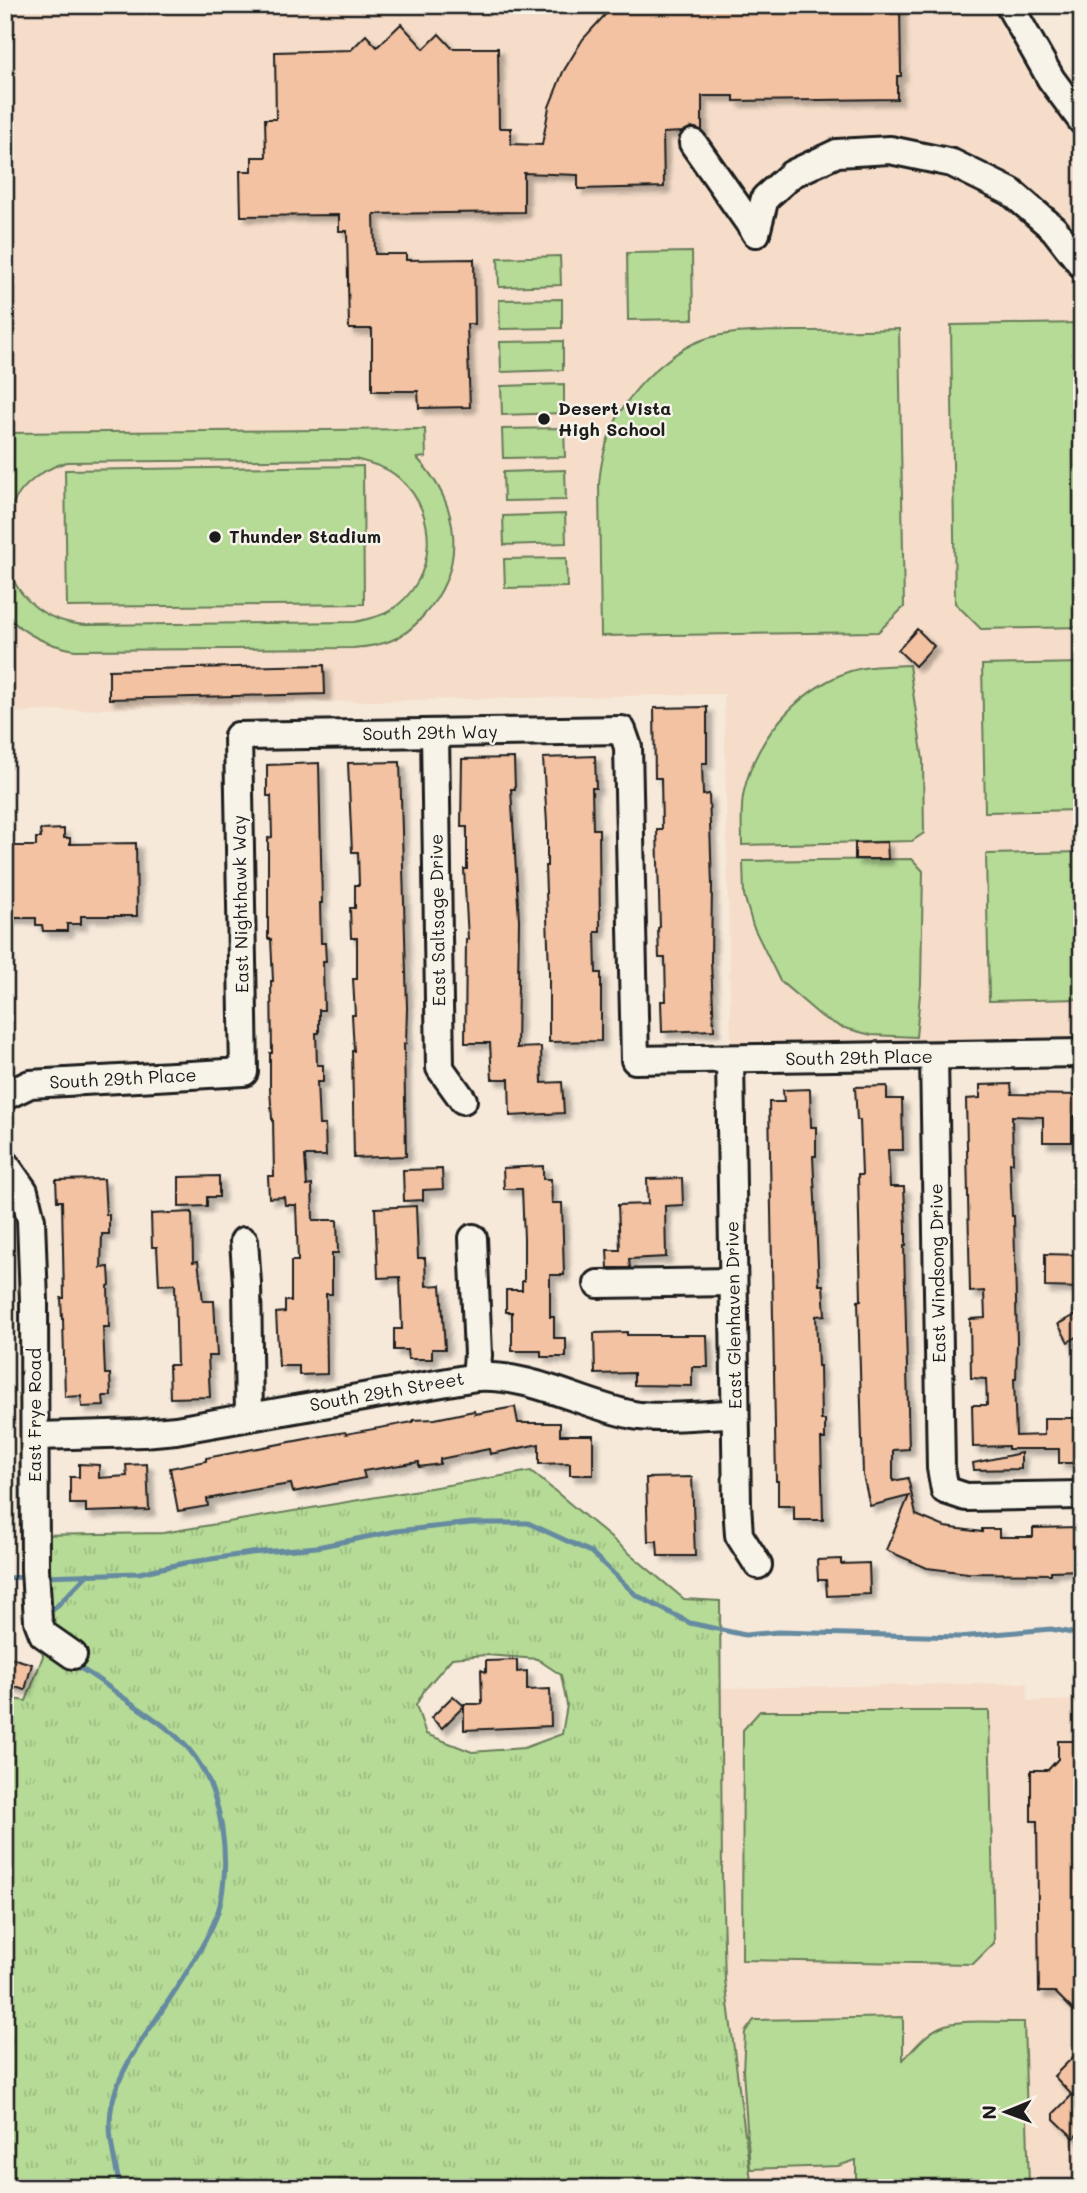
<svg xmlns="http://www.w3.org/2000/svg" width="1087" height="2193" font-family="Mali,sans-serif">
  <style>
    .built { fill: #f5ddc9 }
    .grass { fill: url(#grass-tufts); stroke: #687c59; stroke-width: 2; fill-rule: evenodd }
    .pitch { fill: #b5db96; stroke: #687c59; stroke-width: 2 }
    .lines { fill: none; stroke-linecap: round; stroke-linejoin: round }
    .stream { stroke: #668aa0; stroke-width: 5 }
    .building { fill: #f2c2a2; stroke: #1c1c1c; stroke-width: 2; filter: url(#shadow) }
    .minor-casing { stroke: #1c1c1c; stroke-width: 32 }
    .minor { stroke: #f7f3e8; stroke-width: 26 }
    .poi-dot { fill: #1c1c1c; stroke: #f7f3e8; stroke-width: 2.5 }
    .labels { text-anchor: middle; stroke-width: 5; stroke-linejoin: round; paint-order: stroke }
    .poi-label { font-size: 18px; font-weight: bold; fill: #1c1c1c; stroke: #f7f3e8; text-anchor: start }
    .street-label { font-size: 18px; fill: #1c1c1c; stroke: #f7f3e8 }
  </style>
  <defs>
    <pattern id="grass-tufts" width="24" height="20" patternUnits="userSpaceOnUse" patternTransform="scale(1.75)"><rect width="24" height="20" fill="#b5db96"/><path d="M3 7l-1-3M5 7V3M7 7l1-3M15 17l-1-3M17 17v-4M19 17l1-3" fill="none" stroke="#9bbb81"/></pattern>
    <filter id="shadow"><feDropShadow dx="5.5" dy="5.5" stdDeviation="2" flood-color="#0004"/></filter>
  </defs>
  <rect width="100%" height="100%" fill="#f6e9da"/>
  <filter id="ink" filterUnits="userSpaceOnUse"><feTurbulence type="fractalNoise" baseFrequency=".0143" numOctaves="2"/><feDisplacementMap in="SourceGraphic" scale="14" xChannelSelector="R" yChannelSelector="G"/><feConvolveMatrix kernelMatrix="1 2 1 2 8 2 1 2 1" color-interpolation-filters="sRGB"/></filter>
  <g filter="url(#ink)">
    <g class="built">
      <path d="M5 5H993L1007 38 1032 78 1054 110 1082 143V1040L731 1047 724 694 222 704 5 713Z"/>
      <path d="M1027 1683 1028 1701 1082 1700V2188H752L725 1980 720 1688Z"/>
    </g>
    <path class="grass" d="M531 1471 684 1599 720 1601 722 1874 725 1980 752 2188H5V1698L26 1701 43 1656 38 1621 35 1535 163 1533ZM486 1655 537 1659 561 1675 567 1705 562 1734 524 1748 472 1752 426 1734 416 1705 425 1689 452 1658Z"/>
    <g class="pitch">
      <path d="M692 252 693 319 628 320 627 253Z"/>
      <path d="M560 256 561 285 499 287 498 258Z"/>
      <path d="M562 299V328L500 329 499 300Z"/>
      <path d="M1082 323V627L981 629 955 603 951 325Z"/>
      <path d="M899 329 904 607 878 632 601 636 599 484C603 432 625 394 665 362 676 353 688 345 702 340 731 330 762 332 792 331 827 331 863 330 899 329Z"/>
      <path d="M563 341V370L501 372 500 342Z"/>
      <path d="M564 384V413L502 415 501 386Z"/>
      <path d="M564 428 565 457 503 458 502 429Z"/>
      <path d="M425 429 426 457 417 458C460 504 468 566 424 615 415 626 404 636 390 641 378 646 366 647 353 648L75 650C47 645 25 635 5 614V561C18 600 45 622 86 625L355 622C367 619 381 617 391 610 437 580 440 513 399 478 387 467 370 463 355 459L67 462C36 471 13 492 5 524V469L12 461 5 460V433Z"/>
      <path d="M363 466 364 604 67 607 65 470Z"/>
      <path d="M565 470 566 500 504 501 503 472Z"/>
      <path d="M565 514 566 543 504 545 503 516Z"/>
      <path d="M566 558 567 587 505 588 504 559Z"/>
      <path d="M1082 663V810L985 812 982 665Z"/>
      <path d="M909 665 923 760 924 833 912 841 742 845C742 827 740 808 744 791 756 739 795 693 845 673 865 665 887 666 909 665Z"/>
      <path d="M1082 852V999L989 1001 986 854Z"/>
      <path d="M912 859 923 871 921 984 916 1037 871 1035 841 1027 822 1017 780 981 753 926 744 895 743 861Z"/>
      <path d="M760 1711H989L994 1943 973 1964 742 1960 743 1730Z"/>
      <path d="M903 2017V2060C914 2049 925 2034 940 2027 960 2018 1001 2023 1024 2022L1029 2185 1027 2188H856V2160L838 2166 750 2169 743 2071 745 2032 754 2020Z"/>
    </g>
    <g class="lines">
      <g class="stream">
        <path d="M43 1576 139 1573 185 1563 251 1553 317 1547 396 1531 471 1523H528L591 1552 636 1595 690 1623 745 1635 778 1632 959 1637 1051 1629 1082 1635"/>
        <path d="M5 1578 27 1577"/>
        <path d="M54 1609 88 1574"/>
        <path d="M74 1665C93 1674 109 1688 127 1700 151 1717 178 1733 195 1757 222 1795 230 1855 221 1900 218 1917 209 1933 201 1948 190 1967 179 1985 167 2003 147 2034 120 2066 112 2104 106 2132 115 2161 120 2188"/>
      </g>
    </g>
    <g class="building">
      <path d="M614 5H885V7H900L901 76H897V99L734 101V96H702V131L692 127 682 132 663 133 664 187 578 189V175L524 173V212L374 214 375 254H406V260L474 259 475 324H467L470 407 419 408 418 391H372V329H349L347 231H339V215L241 216 240 171H252V157H266L265 119H276L275 52 351 50 366 35 377 47 401 24 424 49 439 34 452 48H498L499 128H511V144L542 145 549 107 563 72 583 39Z"/>
      <path d="M917 629 934 646 915 666 898 650Z"/>
      <path d="M324 665 325 694 109 699V670Z"/>
      <path d="M707 707V763H702L703 795 709 794 712 885 711 961 714 1030 662 1032 661 1001H666L665 958H659L658 928 660 927 657 830H662L661 778H655L654 708Z"/>
      <path d="M595 756 596 788H592L593 829H599L600 932H595L596 973H601V1041L549 1042V969L545 866H547V824L543 758Z"/>
      <path d="M514 758 515 789H511L519 920 517 1048 541 1047 542 1083 562 1082 564 1113 510 1116 509 1079H492L490 1043H465L466 939H468L464 869H467V827H461L462 759Z"/>
      <path d="M400 762 407 1008 406 1044H404L406 1156 354 1158 352 1051H354L352 1015H355L353 979H357V938H351L350 908H355V885H359L358 852H352L348 763Z"/>
      <path d="M319 763 322 903H320L321 943H325L326 961H323L324 1010H319V1033H316L317 1065H323V1082H317L319 1125H325L326 1156H305L307 1186 312 1185 313 1220H337L338 1253H332V1294H326L327 1374 299 1375V1366H279L276 1313 285 1312V1301H291V1261H298L296 1205H285L284 1197 269 1198 268 1176H274L273 1119H272L270 1089V1053H272L271 981H273L271 939H268V838L272 837 271 796H267V765Z"/>
      <path d="M64 829V838H70V844L136 843 137 916H81V924H67V931H43L42 925H36V918H5V846H36V838H41L40 830Z"/>
      <path d="M887 842 888 859H855V843Z"/>
      <path d="M1011 1084 1012 1094 1082 1095V1116H1072V1142H1043V1117L1012 1116 1013 1163H1010L1012 1216H1014L1017 1342 1016 1379H1014L1016 1436 1044 1435V1418H1078V1463H1059V1449H1008V1446L973 1447 972 1405H987L986 1379 971 1378 970 1319 985 1318 984 1291 970 1292 966 1099 980 1098V1085Z"/>
      <path d="M887 1086V1099H902L903 1150H888L890 1187H904L906 1226V1246H904L909 1449 893 1450V1481L908 1478 916 1515 945 1527 982 1532V1529H999V1537H1033V1528L1079 1527 1082 1570 1051 1571V1574L968 1573 927 1568 886 1550 909 1496 870 1506 863 1475 858 1301 861 1300 858 1175H862L860 1120H857L855 1087Z"/>
      <path d="M810 1089 811 1127H816V1156H813L819 1285H823L825 1315 816 1316 818 1366H820L821 1420H825V1439H821L823 1520H794V1506H778V1481H776L769 1102H784L783 1090Z"/>
      <path d="M543 1166V1179H551L552 1203H562L564 1275H550V1317H554V1338H566V1357H541V1351H512V1312H506V1290H522V1281H524V1239L522 1189H504L503 1168Z"/>
      <path d="M442 1169 443 1189 423 1190V1200L404 1201 403 1170Z"/>
      <path d="M219 1176V1197H207V1206L179 1207V1177Z"/>
      <path d="M682 1178 683 1205 665 1206 666 1257 629 1259 630 1268H608L607 1250H620L618 1205 648 1204 647 1179Z"/>
      <path d="M104 1179 106 1215H109V1234H102L101 1268 109 1267 110 1285 108 1286 109 1327H103L105 1374H110L111 1396H103L104 1406 82 1407 81 1396 65 1397 63 1319H62L61 1298H64L62 1201H57L56 1180Z"/>
      <path d="M416 1206 418 1258H425L426 1286 441 1285 445 1349H432V1359H408L407 1350H394V1329H402L400 1277 378 1278 375 1208Z"/>
      <path d="M192 1212 193 1262 198 1261 203 1301H214L217 1356H208L210 1397 170 1398 169 1365H177L175 1284 159 1285 157 1247H152L151 1214Z"/>
      <path d="M1045 1254 1082 1255V1288L1045 1287Z"/>
      <path d="M1082 1311V1334L1068 1342 1058 1324Z"/>
      <path d="M627 1332V1335H707L708 1367H692V1386L634 1385V1373L595 1374 594 1333Z"/>
      <path d="M515 1407 518 1423H560V1435H593V1475H570V1463L539 1464V1444L490 1454 489 1449 440 1459V1464L419 1467V1462L363 1471 365 1478 293 1492 291 1484 252 1490 207 1499 208 1506 178 1511 170 1468 206 1461V1458L327 1435 345 1432 346 1434 413 1422V1420L435 1419 474 1411 475 1414Z"/>
      <path d="M1021 1453V1469L974 1470 973 1463Z"/>
      <path d="M79 1464 99 1465V1478L127 1476 126 1465 147 1464 149 1510 86 1512V1504H70V1477H79Z"/>
      <path d="M692 1477 695 1556H658L657 1541H648L646 1478Z"/>
      <path d="M841 1559V1564L869 1563 870 1594 827 1596 826 1580H818L817 1560Z"/>
      <path d="M5 1656 32 1664 25 1690 5 1684Z"/>
      <path d="M517 1660V1672L527 1671V1690L550 1689 551 1726 464 1730V1704H482L481 1670 486 1672V1661Z"/>
      <path d="M453 1696 464 1706 442 1728 431 1718Z"/>
      <path d="M1058 1741H1082V2019L1055 1992H1039L1037 1821H1031V1770H1048L1058 1759Z"/>
      <path d="M1082 2048V2128L1074 2138 1054 2119V2113L1072 2095 1054 2076Z"/>
    </g>
    <g class="lines">
      <defs>
        <g id="minor">
          <path d="M1009 5 1051 79 1082 121"/>
          <path d="M693 143 756 233"/>
          <path d="M756 233 765 198 792 174 837 153 890 150 952 163 1011 192 1054 229 1082 265"/>
          <path d="M435 733 440 1068 463 1100"/>
          <path d="M934 1056 941 1468 945 1490 966 1497 1082 1495"/>
          <path d="M730 1060 737 1504 739 1535 758 1565"/>
          <path d="M5 1096 30 1084 244 1072 238 736 622 730 628 747 635 1060 1082 1053"/>
          <path d="M5 1164 24 1191 31 1220 34 1301 35 1569 38 1621 43 1634 73 1655"/>
          <path d="M473 1238 478 1355 476 1377"/>
          <path d="M244 1241 247 1283 249 1417"/>
          <path d="M598 1284 733 1282"/>
          <path d="M36 1436 143 1433 176 1430 476 1377C533 1374 579 1404 633 1415 659 1420 707 1414 735 1414"/>
        </g>
      </defs>
      <use href="#minor" class="minor-casing"/>
      <use href="#minor" class="minor"/>
    </g>
  </g>
  <g class="poi-dot">
    <circle cx="544" cy="419" r="7"/>
    <circle cx="215" cy="537" r="7"/>
  </g>
  <g class="labels">
    <g class="poi-label">
      <text x="558" y="415">Desert Vista<tspan x="558" dy="21">High School</tspan></text>
      <text x="229" y="543">Thunder Stadium</text>
    </g>
    <g class="street-label">
      <text transform="translate(430 733) rotate(-1)" y="6">South 29th Way</text>
      <text transform="translate(241 904) rotate(-91)" y="6">East Nighthawk Way</text>
      <text transform="translate(438 920) rotate(-91)" y="6">East Saltsage Drive</text>
      <text transform="translate(859 1058) rotate(-1)" y="6">South 29th Place</text>
      <text transform="translate(123 1079) rotate(-3)" y="6">South 29th Place</text>
      <text transform="translate(938 1273) rotate(-91)" y="6">East Windsong Drive</text>
      <text transform="translate(734 1315) rotate(-91)" y="6">East Glenhaven Drive</text>
      <text transform="translate(387 1392) rotate(-10)" y="6">South 29th Street</text>
      <text transform="translate(35 1415) rotate(-90)" y="6">East Frye Road</text>
    </g>
  </g>
  <rect width="1087" height="2193" fill="none" stroke="#f7f3e8" stroke-width="28"/>
  <rect x="14" y="14" width="1059" height="2165" fill="none" stroke="#1c1c1c" stroke-width="2.5" filter="url(#ink)"/>
  <g transform="translate(1006 2112) rotate(269)" stroke="#f7f3e8" stroke-width="5" paint-order="stroke">
  <path d="M0-5L12 26L0 18L-12 26Z" fill="#1c1c1c"/>
  <text y="-10" font-size="19" font-weight="bold" text-anchor="middle" fill="#1c1c1c">N</text>
  </g>
</svg>
